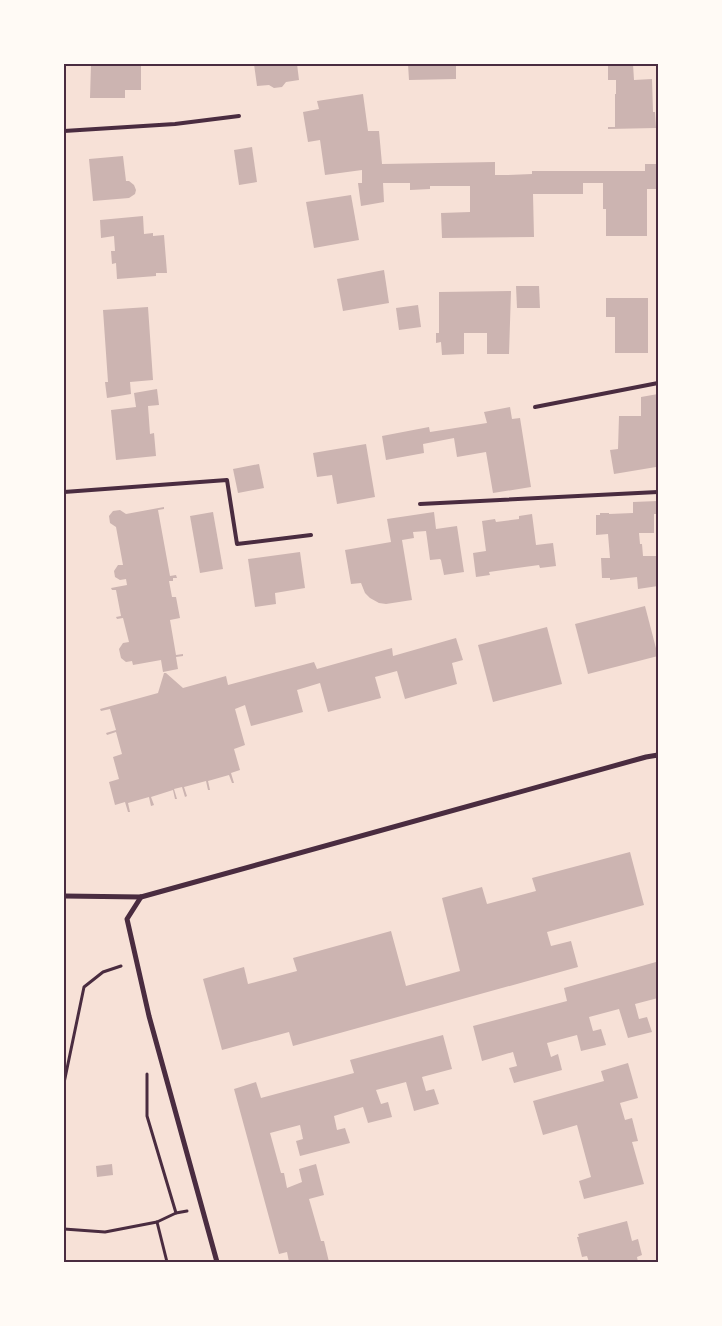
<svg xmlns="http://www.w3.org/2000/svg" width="722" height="1326" font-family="'Nunito Sans',sans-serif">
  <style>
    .building { fill: #ccb4b1 }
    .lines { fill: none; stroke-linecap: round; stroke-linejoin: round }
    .path { stroke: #4a2c40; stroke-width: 3 }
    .service { stroke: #4a2c40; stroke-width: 4 }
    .minor { stroke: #4a2c40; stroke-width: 5 }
    .neatline { fill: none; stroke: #4a2c40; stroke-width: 2 }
  </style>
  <rect width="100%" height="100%" fill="#f7e1d7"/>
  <g class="building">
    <path d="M91 64H141V90H125V98H90Z"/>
    <path d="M254 64H297L299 80 286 82 282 87 274 88 269 85 257 86Z"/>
    <path d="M408 64H456V79L409 80Z"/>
    <path d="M608 64H633L634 80 652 79 653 112H655L656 128 608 129V127H615V94H616V80H608Z"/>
    <path d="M363 94 368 131H379L382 164 495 162V175H508L532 174V171H645V164H658V189H647V236H606V209H603V183H583V194H533L534 237 442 238 441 213 470 212V186H430V189L410 190V183H383L384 202 361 206 358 183H362V170L325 175 320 140 308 142 303 112 319 109 317 101Z"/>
    <path d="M252 147 257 182 239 185 234 150Z"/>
    <path d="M123 156 126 181H129L134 185 136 190 135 194 129 198 93 201 89 159Z"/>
    <path d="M351 195 359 240 314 248 306 202Z"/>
    <path d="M143 216 144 234 153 233V236L164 235 167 273H156V276L117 279 116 263 112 264 111 251H115L114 236 101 238 100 220Z"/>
    <path d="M384 270 389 303 343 311 337 279Z"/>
    <path d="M516 286H539L540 308H517Z"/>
    <path d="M511 291 509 354H487V333H464V354L442 355 441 342 436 343V333H439V292Z"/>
    <path d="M606 298H648V353H615V317H606Z"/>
    <path d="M418 305 421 327 399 330 396 308Z"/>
    <path d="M148 307 153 380 130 382 131 394 107 398 105 382H108L103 310Z"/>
    <path d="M157 389 159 405 148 406 150 434 154 433 156 456 116 460 111 410 136 407 134 393Z"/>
    <path d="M658 394 656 467 614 474 610 450 618 449 619 416H641V397Z"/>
    <path d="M510 407 512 419 520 418 531 487 493 493 486 452 457 457 454 438 423 444 424 453 386 460 382 436 429 427 430 432 487 423 484 412Z"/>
    <path d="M366 444 375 497 337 504 332 475 317 477 313 453Z"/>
    <path d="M259 464 264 488 238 493 233 469Z"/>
    <path d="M658 501V514H654V533H639L640 544H642L643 556H658V586L638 589 637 577 610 580V578H602L601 558H610L608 534 596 535V515H600V513H609V514L633 513V502Z"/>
    <path d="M164 507V509L158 510 170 576 176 575 177 578H173V581H169L172 597H176L180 618 170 620 176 655 183 654V656L176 657 178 669 163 672 161 660 133 665 132 661 126 662 121 658 119 649 123 643 129 642 123 618 117 619 116 617 121 616 116 590H112L111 588 127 585 126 579 120 580 115 577 114 571 118 565H123L116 527 110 523 109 516 113 511 120 510 126 514Z"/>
    <path d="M213 512 223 569 200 573 190 516Z"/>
    <path d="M434 512 436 529 457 526 464 572 444 575 441 560 440 559 430 560 426 531 413 532 414 538 402 540 412 600 386 604 379 603 370 598 365 593 361 583 351 584 345 550 391 542 387 519Z"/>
    <path d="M532 514 536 545 553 543 556 566 540 568 539 565 489 572 490 575 476 577 473 553 486 551 482 521 495 519 496 522 511 520 519 519V516Z"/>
    <path d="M300 552 305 588 275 593 276 604 255 607 248 559Z"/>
    <path d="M645 606 658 656 588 674 575 624Z"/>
    <path d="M547 627 562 684 493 702 478 645Z"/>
    <path d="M456 638 463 660 452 663 457 684 405 699 397 671 375 677 381 698 328 712 320 683 297 690 303 712 251 726 245 705 235 709 245 745 234 749 240 770 231 773 234 783H232L229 775 208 781 210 790H208L206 781 184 787 187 796 185 797 182 787 174 789 177 799H175L173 790 151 797 154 805 151 806 149 797 128 803 130 812H128L125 802 115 805 109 782 119 779 113 757 122 754 116 732 107 735 106 733 116 730 110 709 101 711 100 709 158 693 164 673H166L183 688 226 676 228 685 314 662 317 669 392 648 393 656Z"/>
    <path d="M630 852 644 905 547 932 551 946 571 941 578 967 293 1046 289 1032 222 1050 203 979 244 967 248 984 297 971 293 958 391 931 406 986 460 971 442 898 482 887 487 904 536 891 532 878Z"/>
    <path d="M656 962 658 971V998L635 1004 639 1019 647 1017 652 1032 628 1038 619 1009 589 1017 593 1031 601 1029 606 1045 581 1051 577 1035 547 1043 551 1057 558 1054 562 1070 514 1083 509 1068 517 1066 513 1052 482 1061 473 1026 567 1001 564 988Z"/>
    <path d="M443 1035 452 1069 422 1077 426 1091 434 1089 439 1104 414 1111 406 1082 376 1090 381 1104 388 1102 392 1117 368 1123 363 1107 334 1116 337 1130 345 1128 350 1143 300 1156 296 1141 303 1139 300 1125 270 1133 281 1173H284L287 1188 302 1182 299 1169 316 1164 324 1195 309 1199 321 1241H324L329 1262H289L287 1252 279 1254 234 1089 256 1082 261 1098 354 1073 350 1060Z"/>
    <path d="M628 1063 638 1098 620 1103 625 1120 632 1118 638 1141 632 1142 644 1184 584 1199 579 1181 591 1177 577 1125 543 1135 533 1101 604 1081 601 1071Z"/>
    <path d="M112 1164 113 1175 97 1177 96 1166Z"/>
    <path d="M627 1221 632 1241 638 1239 642 1255 637 1257 638 1262H589L587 1256 582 1257 577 1237H579L578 1234Z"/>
  </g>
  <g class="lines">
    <g class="path">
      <path d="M64 1083 84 987 103 972 121 966"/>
      <path d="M176 1213 187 1211"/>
      <path d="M157 1222 167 1262"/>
      <path d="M64 1229 105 1232 157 1222 176 1213 147 1116V1074"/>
    </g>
    <g class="service">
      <path d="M64 131 175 124 239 116"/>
      <path d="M535 407 658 383"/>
      <path d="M64 492 227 480 237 544 311 535"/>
      <path d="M420 504 658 492"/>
    </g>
    <g class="minor">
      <path d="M64 896 141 897 646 757 658 755"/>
      <path d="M141 897 127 919 149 1016 217 1262"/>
    </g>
  </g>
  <rect width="722" height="1326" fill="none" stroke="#fffaf5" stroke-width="130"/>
  <rect x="65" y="65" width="592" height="1196" class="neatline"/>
</svg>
